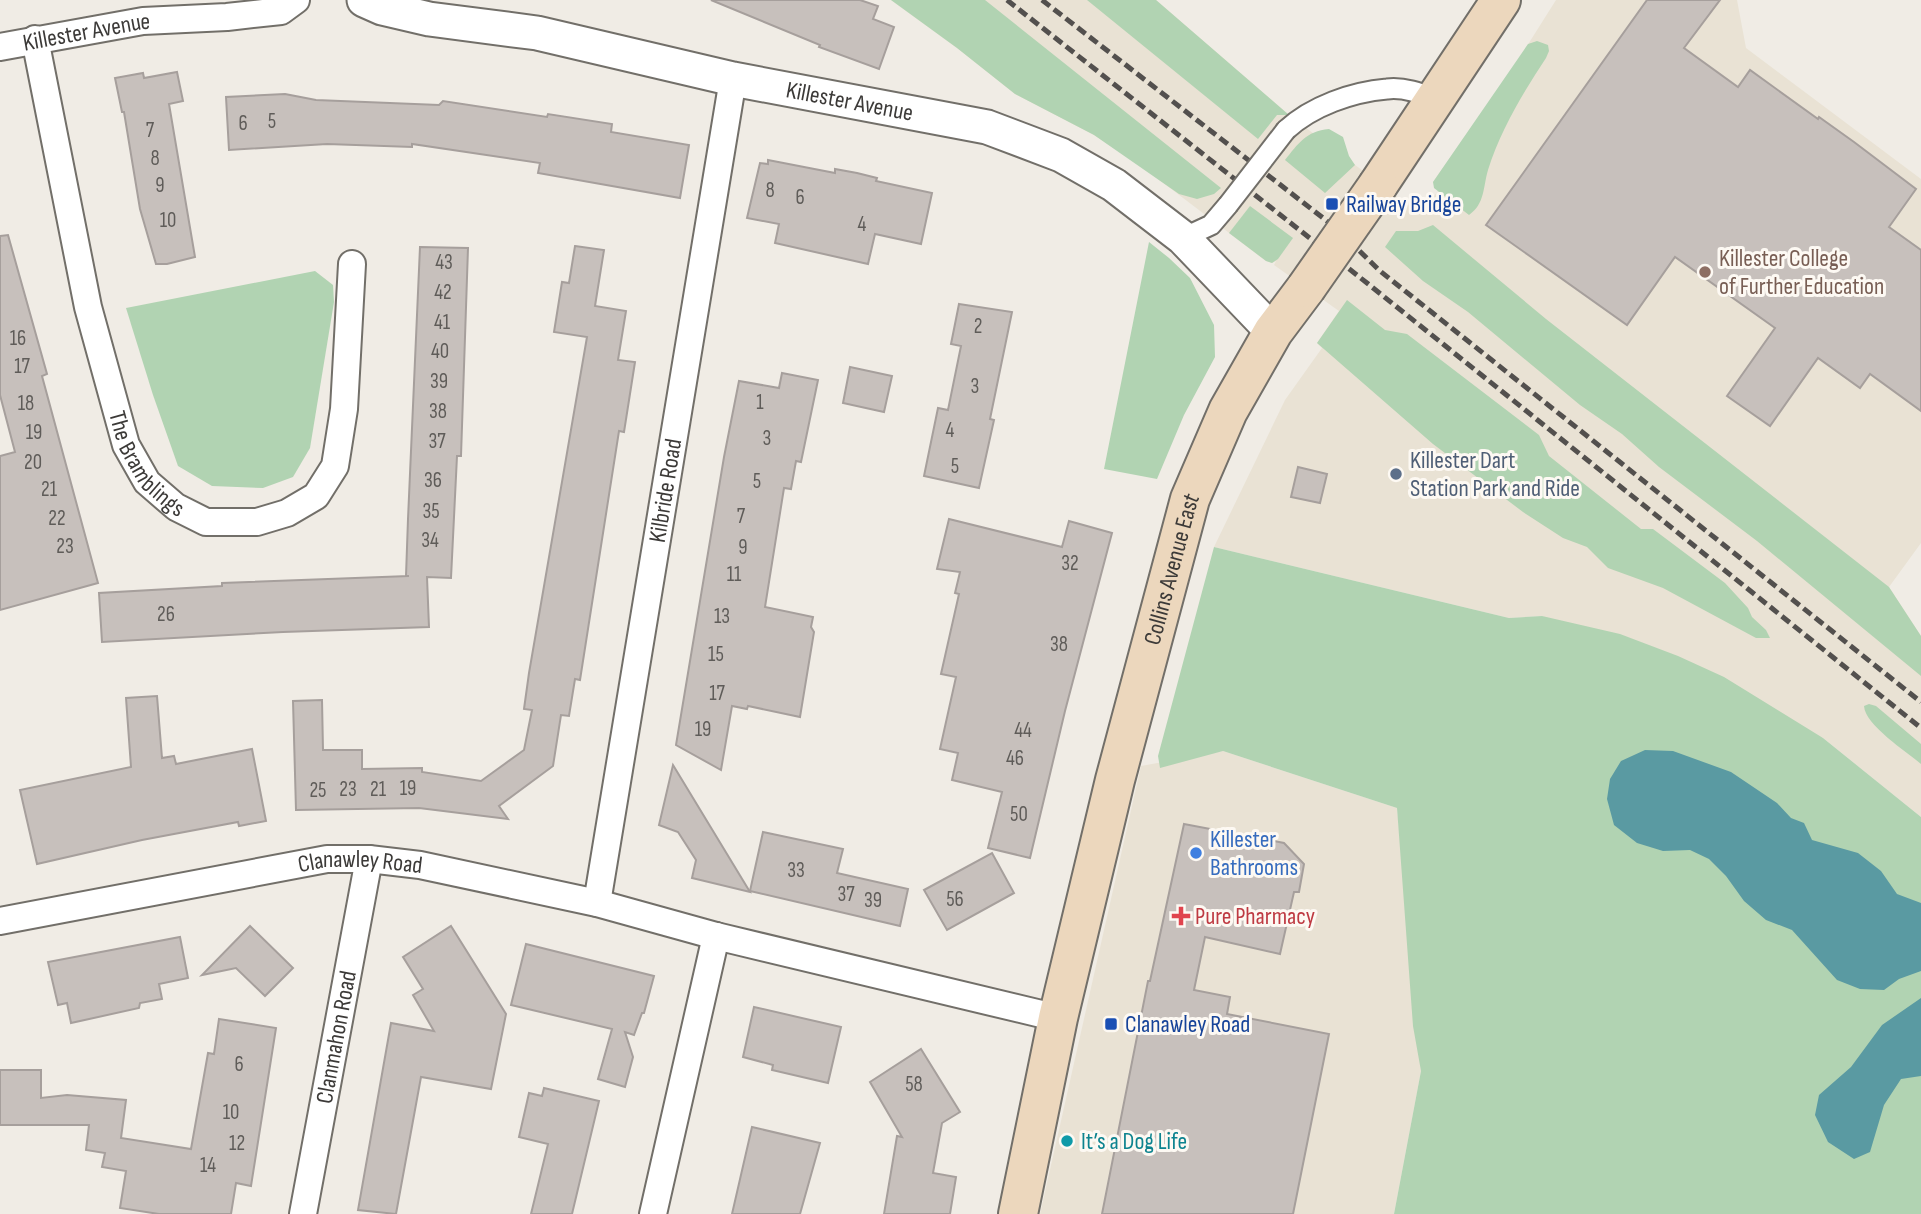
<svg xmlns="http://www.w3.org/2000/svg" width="1921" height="1214" font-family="'Sofia Sans Condensed',sans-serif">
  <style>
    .built { fill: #e9e2d4 }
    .green { fill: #b1d3b2 }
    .water { fill: #5a9aa2 }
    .building { fill: #c7c0bc; stroke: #a69f9c; stroke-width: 2 }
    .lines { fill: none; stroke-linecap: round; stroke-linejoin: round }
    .pedestrian-casing { stroke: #726f69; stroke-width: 23 }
    .minor-casing { stroke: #726f69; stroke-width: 30 }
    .tertiary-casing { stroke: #726f69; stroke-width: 37 }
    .secondary-casing { stroke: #726f69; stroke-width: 42 }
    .pedestrian { stroke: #fff; stroke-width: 19 }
    .minor { stroke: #fff; stroke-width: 26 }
    .tertiary { stroke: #fff; stroke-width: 33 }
    .secondary { stroke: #ecd7bd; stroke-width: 38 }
    .rail { stroke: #53504e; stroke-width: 5; stroke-dasharray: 10 5; stroke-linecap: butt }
    .pedestrian-bridge-casing { stroke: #726f69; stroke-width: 23; stroke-linecap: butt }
    .secondary-bridge-casing { stroke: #726f69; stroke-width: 42; stroke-linecap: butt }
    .pedestrian-bridge { stroke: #fff; stroke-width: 19 }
    .secondary-bridge { stroke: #ecd7bd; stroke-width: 38 }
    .transit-dot { fill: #1a4fb4; stroke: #fdf9f3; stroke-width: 2.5 }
    .education-dot { fill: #8d6e63; stroke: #fdf9f3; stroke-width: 2.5 }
    .service-dot { fill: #5c6f8a; stroke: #fdf9f3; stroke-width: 2.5 }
    .shop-dot { fill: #3f7fe0; stroke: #fdf9f3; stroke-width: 2.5 }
    .health-dot { fill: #e0444e; stroke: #fdf9f3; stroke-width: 2.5 }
    .culture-dot { fill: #0f9aa8; stroke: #fdf9f3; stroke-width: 2.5 }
    .labels { text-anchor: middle; stroke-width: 6; stroke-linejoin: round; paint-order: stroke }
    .number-label { font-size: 21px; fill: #5f5c59 }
    .street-label { font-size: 24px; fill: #3c3a38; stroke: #fdf9f3 }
    .transit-label { font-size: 24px; fill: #164399; stroke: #fdf9f3; text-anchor: start }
    .education-label { font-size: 24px; fill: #785e54; stroke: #fdf9f3; text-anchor: start }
    .service-label { font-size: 24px; fill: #4e5e75; stroke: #fdf9f3; text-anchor: start }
    .shop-label { font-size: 24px; fill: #366cbe; stroke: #fdf9f3; text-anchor: start }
    .health-label { font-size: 24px; fill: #be3a42; stroke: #fdf9f3; text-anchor: start }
    .culture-label { font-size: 24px; fill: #0d838f; stroke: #fdf9f3; text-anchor: start }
  </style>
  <rect width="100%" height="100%" fill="#f0ece5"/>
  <g class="built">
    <path d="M891 0H1156L1289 115 1420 214 1438 191 1433 182 1515 65 1556 0H1737L1746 48 1921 179V543L1889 587 1921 636V817L1823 738 1542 616 1509 618 1214 547 1285 400 1322 348 1317 343 1339 311 1274 265 1276 261 1272 263 1266 261 1141 166 1094 135 1015 94 957 48Z"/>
    <path d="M1223 751 1397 808 1421 1071 1394 1214H1040L1141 766Z"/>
  </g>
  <g class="green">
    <path d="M891 0H985L1221 188 1214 194 1197 199 1179 194 1094 135 1015 94 957 48Z"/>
    <path d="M1087 0H1156L1289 115H1277L1258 139Z"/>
    <path d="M1537 41 1548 45 1549 51 1546 58C1523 93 1501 129 1488 170 1483 187 1485 204 1469 215L1434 188 1433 182 1528 44Z"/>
    <path d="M1329 129 1343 137 1349 156 1355 165 1325 193 1285 160C1298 144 1306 131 1329 129Z"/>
    <path d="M1250 206 1293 238 1278 259 1272 263 1266 261 1229 233Z"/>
    <path d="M1433 225 1546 319 1889 587 1921 636V676L1757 541 1659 467 1622 434 1580 405 1468 312 1423 281 1385 247 1396 231H1418Z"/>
    <path d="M1149 242 1169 258 1190 278 1214 325 1215 357 1184 415 1157 479 1104 469Z"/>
    <path d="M315 271 333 285 334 302 310 448 293 477 263 488 212 486 178 466 153 395 126 308Z"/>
    <path d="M1347 300 1385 330 1407 334 1539 435 1549 456 1641 529H1653L1725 583 1748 608 1752 617 1766 630 1770 638H1756L1663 588 1608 568 1587 547 1563 538 1523 512 1433 444 1317 343Z"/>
    <path d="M1214 547 1509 618 1542 616 1620 634 1678 656 1724 677 1823 738 1921 817V1214H1394L1421 1071 1413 1026 1397 808 1223 751 1160 768 1158 756Z"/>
    <path d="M1869 704 1876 706 1921 744V764C1907 752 1865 725 1864 706Z"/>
  </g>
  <g class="water">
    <path d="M1645 750 1673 751 1731 772 1777 803 1791 818 1804 823 1812 840 1858 853 1881 871 1897 894 1921 903V971L1899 979 1884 990 1860 989 1837 980 1792 930 1766 920 1744 901 1726 876 1709 859 1690 850 1663 851 1637 843 1614 825 1607 799 1610 779 1621 761Z"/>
    <path d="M1921 998V1076L1901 1079 1884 1105 1870 1152 1854 1159 1828 1142 1815 1115 1819 1095 1851 1067 1882 1025Z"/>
  </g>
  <g class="building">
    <path d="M711 0H860L878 6 873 19 894 27 879 69 819 47 820 45Z"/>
    <path d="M1647 0H1720L1684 48 1738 87 1750 70 1818 119 1819 117 1854 142 1916 189 1889 227 1921 250V411L1870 374 1860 388 1818 358 1770 426 1727 396 1775 328 1675 257 1627 325 1486 225Z"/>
    <path d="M177 72 183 101 169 104 195 257 167 264H156L140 209 124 112H122L115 78 143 73 144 78Z"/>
    <path d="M285 94 316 100 439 105 443 101 547 117 548 114 612 124 611 132 689 145 680 198 538 173 540 163 412 144V147L327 144 229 150 226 97Z"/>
    <path d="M768 160 835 173V169L857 173 877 178 876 181 932 193 921 244 875 234 868 264 775 243 779 224 747 218 760 163 768 164Z"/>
    <path d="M8 235 47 374 42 376 98 583 0 610V456L15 452 0 395V236Z"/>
    <path d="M575 246 604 250 595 306 626 311 618 360 635 362 624 432 619 431 580 680 575 679 569 716 561 715 553 766 499 806 508 819 419 808 296 810 293 701 322 700 323 750H362V769L422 768V772L481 781 524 750 532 710 524 709 529 673 587 337 554 332 562 282 569 283Z"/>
    <path d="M420 247 468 248 461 456H457L451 578 427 577 429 627 283 632 102 642 99 593 222 586V583L409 576H406L408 519Z"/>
    <path d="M959 304 1012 312 990 419 994 420 979 488 924 476 938 408 948 410 961 346 951 344Z"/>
    <path d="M850 367 892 376 884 412 843 403Z"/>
    <path d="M782 373 818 380 801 462 796 461 791 489 784 488 765 607 813 617 811 627 814 632 800 717 748 706 747 709 732 706 721 770 676 745 724 457 739 381 779 388Z"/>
    <path d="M1298 467 1327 474 1320 503 1291 497Z"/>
    <path d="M949 519 1062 547 1069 521 1112 533 1065 711 1030 858 988 848 1002 792 952 780 958 753 940 749 956 677 941 674 959 594 955 593 960 572 937 569Z"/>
    <path d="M157 696 162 758 174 756 176 764 252 749 266 821 239 826 238 822 142 840 37 864 20 790 131 767 126 698Z"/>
    <path d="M673 765 750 892 692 878 696 860 678 832 659 825Z"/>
    <path d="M1184 824 1284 843 1304 864 1299 892H1294L1280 954 1205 937 1194 990 1230 997 1227 1014 1329 1034 1293 1214H1102L1148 981H1150Z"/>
    <path d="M763 832 843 849 837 873 908 889 900 926 750 891Z"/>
    <path d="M992 853 1014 893 947 930 924 890Z"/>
    <path d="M250 926 293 968 265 996 236 968 202 975Z"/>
    <path d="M451 926 506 1014 491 1089 421 1077 396 1214 358 1210 391 1023 434 1031 413 995 423 989 403 957Z"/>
    <path d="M180 937 188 978 159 984 162 999 140 1003 139 1008 71 1023 67 1003 58 1005 48 962Z"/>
    <path d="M526 944 654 976 644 1013H642L634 1035 625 1032 633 1057 625 1087 598 1079 612 1029 511 1005Z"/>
    <path d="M754 1007 841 1027 828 1083 772 1070 773 1065 743 1057Z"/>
    <path d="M219 1019 276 1028 251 1186 236 1183 231 1214H159L120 1208 126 1171 102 1167 105 1153 86 1150 89 1125H0V1070H41V1098L67 1095 126 1100 121 1138 191 1149 208 1053 214 1054Z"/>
    <path d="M921 1049 960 1112 942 1123 933 1173 956 1177 950 1214H884L897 1136 902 1137 870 1082Z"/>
    <path d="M544 1088 599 1101 572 1214H531L548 1144 519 1137 529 1093 542 1096Z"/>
    <path d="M752 1127 820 1143 800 1214H732Z"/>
  </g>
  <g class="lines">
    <defs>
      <g id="pedestrian">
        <path d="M1286 130C1312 106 1352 92 1387 89 1404 87 1420 93 1436 99"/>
        <path d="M1183 238 1211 225 1228 205"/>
      </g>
      <g id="minor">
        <path id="s1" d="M35 39 88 307 126 445 147 482 176 507 206 522H257L287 513 316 496 335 466 344 409 352 264"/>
        <path id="s2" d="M0 47 143 21 227 17 281 11 296 0"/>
        <path id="s3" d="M597 903 733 79"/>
        <path id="s4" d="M0 921 327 859H369L420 865 597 903 716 936 1058 1018"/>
        <path id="s5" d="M303 1214 369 859"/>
        <path d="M653 1214 716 936"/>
      </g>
      <g id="tertiary">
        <path id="s6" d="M364 0 382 8 429 19 537 33 733 79 987 127 1061 155 1114 185 1183 238 1273 332"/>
      </g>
      <g id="secondary">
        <path d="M1378 185 1501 0"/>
        <path id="s7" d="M1018 1214 1058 1018 1115 780 1190 499 1228 411 1273 332 1306 288"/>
      </g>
    </defs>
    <use href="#pedestrian" class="pedestrian-casing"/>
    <use href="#minor" class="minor-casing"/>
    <use href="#tertiary" class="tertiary-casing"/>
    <use href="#secondary" class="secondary-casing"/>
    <use href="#pedestrian" class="pedestrian"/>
    <use href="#minor" class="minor"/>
    <use href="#tertiary" class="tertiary"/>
    <use href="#secondary" class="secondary"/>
    <g class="rail">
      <path d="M1007 0 1367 283 1921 728"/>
      <path d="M1042 0 1336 228 1380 271 1921 702"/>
    </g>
    <defs>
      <path id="pedestrian-bridge" d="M1228 205 1286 130"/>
      <path id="secondary-bridge" d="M1306 288 1378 185"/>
    </defs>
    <use href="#pedestrian-bridge" class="pedestrian-bridge-casing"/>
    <use href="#secondary-bridge" class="secondary-bridge-casing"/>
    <use href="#pedestrian-bridge" class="pedestrian-bridge"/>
    <use href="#secondary-bridge" class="secondary-bridge"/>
  </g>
  <g class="transit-dot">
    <rect x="1325" y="197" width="14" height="14" rx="3.5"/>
    <rect x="1104" y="1017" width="14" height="14" rx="3.5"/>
  </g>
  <circle class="education-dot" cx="1705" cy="272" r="7"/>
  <circle class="service-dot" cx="1396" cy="474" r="7"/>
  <circle class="shop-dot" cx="1196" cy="853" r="7"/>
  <path class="health-dot" d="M1177.5 905.5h7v7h7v7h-7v7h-7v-7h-7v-7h7z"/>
  <circle class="culture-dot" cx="1067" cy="1141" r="7"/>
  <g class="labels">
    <g class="number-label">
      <text x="272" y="128">5</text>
      <text x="243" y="130">6</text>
      <text x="150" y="137">7</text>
      <text x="155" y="165">8</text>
      <text x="160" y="192">9</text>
      <text x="770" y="197">8</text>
      <text x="800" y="204">6</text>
      <text x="168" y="227">10</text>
      <text x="862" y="231">4</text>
      <text x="444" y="269">43</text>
      <text x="443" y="299">42</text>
      <text x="442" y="329">41</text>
      <text x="978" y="333">2</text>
      <text x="18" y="345">16</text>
      <text x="440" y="358">40</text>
      <text x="22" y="373">17</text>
      <text x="439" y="388">39</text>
      <text x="975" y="393">3</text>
      <text x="760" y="409">1</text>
      <text x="26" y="410">18</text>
      <text x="438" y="418">38</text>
      <text x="950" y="437">4</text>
      <text x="34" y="439">19</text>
      <text x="767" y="445">3</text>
      <text x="437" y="448">37</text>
      <text x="33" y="469">20</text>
      <text x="955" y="473">5</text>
      <text x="433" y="487">36</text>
      <text x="757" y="488">5</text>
      <text x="49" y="496">21</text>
      <text x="431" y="518">35</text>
      <text x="741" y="523">7</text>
      <text x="57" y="525">22</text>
      <text x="430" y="547">34</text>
      <text x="65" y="553">23</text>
      <text x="743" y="554">9</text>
      <text x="1070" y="570">32</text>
      <text x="734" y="581">11</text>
      <text x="166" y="621">26</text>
      <text x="722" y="623">13</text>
      <text x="1059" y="651">38</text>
      <text x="716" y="661">15</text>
      <text x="717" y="700">17</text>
      <text x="703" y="736">19</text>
      <text x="1023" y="737">44</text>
      <text x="1015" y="765">46</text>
      <text x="408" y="795">19</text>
      <text x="348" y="796">23</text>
      <text x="378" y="796">21</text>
      <text x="318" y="797">25</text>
      <text x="1019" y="821">50</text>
      <text x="796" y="877">33</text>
      <text x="846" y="901">37</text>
      <text x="955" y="906">56</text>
      <text x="873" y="907">39</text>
      <text x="239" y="1071">6</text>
      <text x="914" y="1091">58</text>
      <text x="231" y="1119">10</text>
      <text x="237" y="1150">12</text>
      <text x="208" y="1172">14</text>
    </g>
    <g class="street-label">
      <text dy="8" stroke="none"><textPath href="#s2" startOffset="88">Killester Avenue</textPath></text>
      <text dy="8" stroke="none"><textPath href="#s6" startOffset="497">Killester Avenue</textPath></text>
      <text dy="8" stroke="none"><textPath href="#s1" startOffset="443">The Bramblings</textPath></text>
      <text dy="8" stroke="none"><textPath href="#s3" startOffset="418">Kilbride Road</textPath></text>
      <text dy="8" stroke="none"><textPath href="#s7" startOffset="663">Collins Avenue East</textPath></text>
      <text dy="8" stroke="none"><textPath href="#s4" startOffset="366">Clanawley Road</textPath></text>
      <text dy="8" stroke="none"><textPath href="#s5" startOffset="180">Clanmahon Road</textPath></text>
    </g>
    <g class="transit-label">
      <text x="1346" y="212">Railway Bridge</text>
      <text x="1125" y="1032">Clanawley Road</text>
    </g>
    <g class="education-label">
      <text x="1719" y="266">Killester College<tspan x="1719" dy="28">of Further Education</tspan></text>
    </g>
    <g class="service-label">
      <text x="1410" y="468">Killester Dart<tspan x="1410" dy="28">Station Park and Ride</tspan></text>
    </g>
    <g class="shop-label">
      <text x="1210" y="847">Killester<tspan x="1210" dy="28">Bathrooms</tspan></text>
    </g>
    <g class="health-label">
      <text x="1195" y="924">Pure Pharmacy</text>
    </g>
    <g class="culture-label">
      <text x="1081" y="1149">It’s a Dog Life</text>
    </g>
  </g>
</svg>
